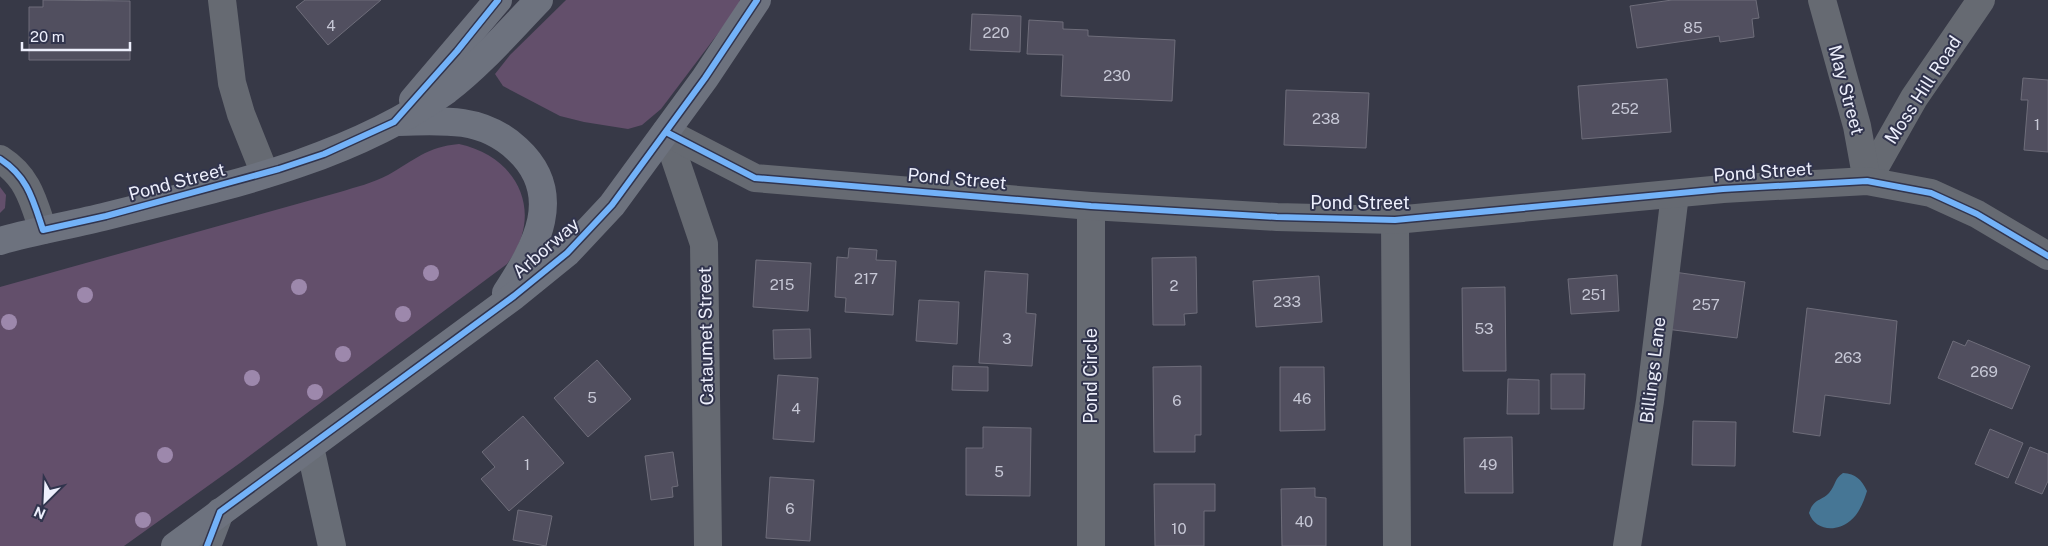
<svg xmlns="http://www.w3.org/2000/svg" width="2048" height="546" font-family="'Public Sans',sans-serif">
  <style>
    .green { fill: #634f6b }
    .water { fill: #467695 }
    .building { fill: #514f5f; stroke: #6e6d7a }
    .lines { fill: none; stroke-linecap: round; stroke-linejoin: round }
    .minor { stroke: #666a72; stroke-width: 28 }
    .tertiary { stroke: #666a72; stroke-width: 28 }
    .secondary { stroke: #686d76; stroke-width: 28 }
    .trunk { stroke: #6d727e; stroke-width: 28 }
    .cycleway-casing { stroke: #31344d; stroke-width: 9 }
    .cycleway { stroke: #73b2f8; stroke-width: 6 }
    .tree { fill: #9d88ac }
    .labels { text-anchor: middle; stroke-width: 4; stroke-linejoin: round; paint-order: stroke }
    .number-label { font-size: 15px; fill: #c6c7d5 }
    .street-label { font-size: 18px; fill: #edeffc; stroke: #31344d }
  </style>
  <rect width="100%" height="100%" fill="#373947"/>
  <g class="green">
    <path d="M566 0H740L738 7 661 109 642 125 628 129 584 122 560 116 503 86 495 74 510 55Z"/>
    <path d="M459 144C519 157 545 214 507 264L240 463 124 546H0V287L340 192C356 187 373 183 388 175 415 160 426 147 459 144Z"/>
    <path d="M0 187 6 195 5 208 0 213Z"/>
  </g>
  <path class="water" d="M1843 473C1856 474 1861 479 1867 491 1864 501 1859 514 1850 521 1835 533 1815 530 1809 513 1814 498 1820 502 1829 493 1836 485 1834 479 1843 473Z"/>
  <g class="building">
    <path d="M43 0 130 1V60H29V7H43Z"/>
    <path d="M305 0H381L328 45 296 7Z"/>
    <path d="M1672 0H1756L1759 18 1752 19 1754 37 1720 42 1719 36 1637 48 1630 6Z"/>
    <path d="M972 14 1021 16 1020 52 970 50Z"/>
    <path d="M1029 20 1063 22V29L1088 30V36L1175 40 1172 101 1061 96 1063 55 1027 54Z"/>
    <path d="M2023 78 2048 80V152L2024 150 2028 100H2021Z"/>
    <path d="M1667 79 1671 132 1582 139 1578 86Z"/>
    <path d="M1286 90 1369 93 1366 148 1284 145Z"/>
    <path d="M849 248 877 250 876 260 896 261 893 315 845 312 846 298 835 297 837 257 848 258Z"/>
    <path d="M1196 257 1197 313 1184 314 1185 325H1153L1152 258Z"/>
    <path d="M756 260 811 263 808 311 753 307Z"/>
    <path d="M985 271 1028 274 1026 313 1036 314 1032 366 979 363Z"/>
    <path d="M1674 272 1745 282 1737 338 1666 329Z"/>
    <path d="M1617 275 1619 311 1571 314 1568 279Z"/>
    <path d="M1319 276 1322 322 1256 327 1253 281Z"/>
    <path d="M1505 287 1506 371H1463L1462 288Z"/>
    <path d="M919 300 959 302 957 344 916 341Z"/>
    <path d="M1807 308 1897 321 1890 404 1825 395 1820 436 1793 432Z"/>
    <path d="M810 329 811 358 774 359 773 330Z"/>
    <path d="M1968 340 2030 366 2012 409 1938 378 1953 341 1965 346Z"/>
    <path d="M597 360 631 399 588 437 554 398Z"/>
    <path d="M953 366 988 367V391L952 390Z"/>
    <path d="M1201 366V435H1195V452H1154L1153 367Z"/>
    <path d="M1280 367H1324L1325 430 1280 431Z"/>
    <path d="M1551 374H1585L1584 409H1551Z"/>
    <path d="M778 375 818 378 814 442 773 439Z"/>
    <path d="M1508 379 1539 380V414H1507Z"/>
    <path d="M523 416 564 463 509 511 481 479 495 467 482 452Z"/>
    <path d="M1693 421 1736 422 1735 466 1692 465Z"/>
    <path d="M983 427 1031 428 1030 496 966 495V448H983Z"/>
    <path d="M1990 429 2023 443 2008 478 1975 464Z"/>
    <path d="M1512 437 1513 493H1465L1464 438Z"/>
    <path d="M2030 447 2048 454V481L2042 494 2015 483Z"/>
    <path d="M673 452 678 486 672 487 673 497 651 500 645 456Z"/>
    <path d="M770 477 814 480 810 541 766 538Z"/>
    <path d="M1154 484H1215V511H1204V546H1155Z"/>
    <path d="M1315 488V497L1326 498V546H1282L1281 489Z"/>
    <path d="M518 510 552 516 546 546 513 540Z"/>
  </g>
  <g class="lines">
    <g class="minor">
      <path d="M222 0 232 83 241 114 265 174"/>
      <path d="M666 132 704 244 708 546"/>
      <path d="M0 159C28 177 33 200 43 230"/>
      <path d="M1867 181 1914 98 1981 0"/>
      <path d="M1395 220 1397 546"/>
      <path d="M1091 546V206"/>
      <path d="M1627 546 1650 401 1675 194"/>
    </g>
    <g class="tertiary">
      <path d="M1822 0 1857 126 1867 181"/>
      <path d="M666 132 755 178 1091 206 1277 217 1395 220 1723 189 1867 181 1931 193 1977 214 2048 256"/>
    </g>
    <g class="secondary">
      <path d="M310 447 332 546"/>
      <path d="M207 546 220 512"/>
    </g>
    <g class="trunk">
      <path d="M413 100 498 0"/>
      <path d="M398 122C419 121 442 120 463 123 483 126 502 135 517 149 566 194 536 247 506 293"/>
      <path d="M0 241C35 231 71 225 107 216 223 187 348 161 447 90 481 64 509 31 539 0"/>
      <path d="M175 546 514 296 567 253 612 205 705 78 757 0"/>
    </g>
    <defs>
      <g id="cycleway">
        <path d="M666 132 755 178 1091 206 1277 217 1395 220 1723 189 1867 181 1931 193 1977 214 2048 256"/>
        <path d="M0 159C28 177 33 200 43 230L106 216 279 169 324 154 394 122 457 51 498 0"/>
        <path d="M207 546 220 512 514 296 567 253 612 205 705 78 757 0"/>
      </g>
    </defs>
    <use href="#cycleway" class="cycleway-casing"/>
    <use href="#cycleway" class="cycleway"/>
  </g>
  <g class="tree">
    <circle cx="431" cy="273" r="8"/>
    <circle cx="299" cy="287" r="8"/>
    <circle cx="85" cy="295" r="8"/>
    <circle cx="403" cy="314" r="8"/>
    <circle cx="9" cy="322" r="8"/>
    <circle cx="343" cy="354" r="8"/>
    <circle cx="252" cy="378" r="8"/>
    <circle cx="315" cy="392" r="8"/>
    <circle cx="165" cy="455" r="8"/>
    <circle cx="143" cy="520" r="8"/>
  </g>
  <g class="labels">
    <g class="number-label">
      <text x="331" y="31">4</text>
      <text x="1693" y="33">85</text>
      <text x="996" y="38">220</text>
      <text x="1117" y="81">230</text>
      <text x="1625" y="114">252</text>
      <text x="1326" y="124">238</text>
      <text x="2037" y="130">1</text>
      <text x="866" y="284">217</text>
      <text x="782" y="290">215</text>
      <text x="1174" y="291">2</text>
      <text x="1594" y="300">251</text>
      <text x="1287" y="307">233</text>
      <text x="1706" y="310">257</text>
      <text x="1484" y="334">53</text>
      <text x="1007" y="344">3</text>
      <text x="1848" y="363">263</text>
      <text x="1984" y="377">269</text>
      <text x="592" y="403">5</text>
      <text x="1302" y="404">46</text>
      <text x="1177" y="406">6</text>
      <text x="796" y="414">4</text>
      <text x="527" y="470">1</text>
      <text x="1488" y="470">49</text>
      <text x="999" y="477">5</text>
      <text x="790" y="514">6</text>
      <text x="1304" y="527">40</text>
      <text x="1179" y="534">10</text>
    </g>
    <g class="street-label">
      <text transform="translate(1846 90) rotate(75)" y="6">May Street</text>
      <text transform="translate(1923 90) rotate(-57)" y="6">Moss Hill Road</text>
      <text transform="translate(1763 172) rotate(-4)" y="6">Pond Street</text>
      <text transform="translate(957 179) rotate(5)" y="6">Pond Street</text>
      <text transform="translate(177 182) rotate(-15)" y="6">Pond Street</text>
      <text x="1360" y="209">Pond Street</text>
      <text transform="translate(546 248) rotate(-41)" y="6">Arborway</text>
      <text transform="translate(706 336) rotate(-91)" y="6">Cataumet Street</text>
      <text transform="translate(1653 370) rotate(-83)" y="6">Billings Lane</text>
      <text transform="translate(1091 376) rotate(-90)" y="6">Pond Circle</text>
    </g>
  </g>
  <g transform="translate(45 501) rotate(204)" stroke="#31344d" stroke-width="4" paint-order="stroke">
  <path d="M0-4L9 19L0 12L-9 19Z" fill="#edeffc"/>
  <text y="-8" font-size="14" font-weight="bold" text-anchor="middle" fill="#edeffc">N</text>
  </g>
  <path d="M22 42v8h108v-8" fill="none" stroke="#edeffc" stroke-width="2.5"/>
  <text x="30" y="42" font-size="15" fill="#edeffc" stroke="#31344d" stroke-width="4" paint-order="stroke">20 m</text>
</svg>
